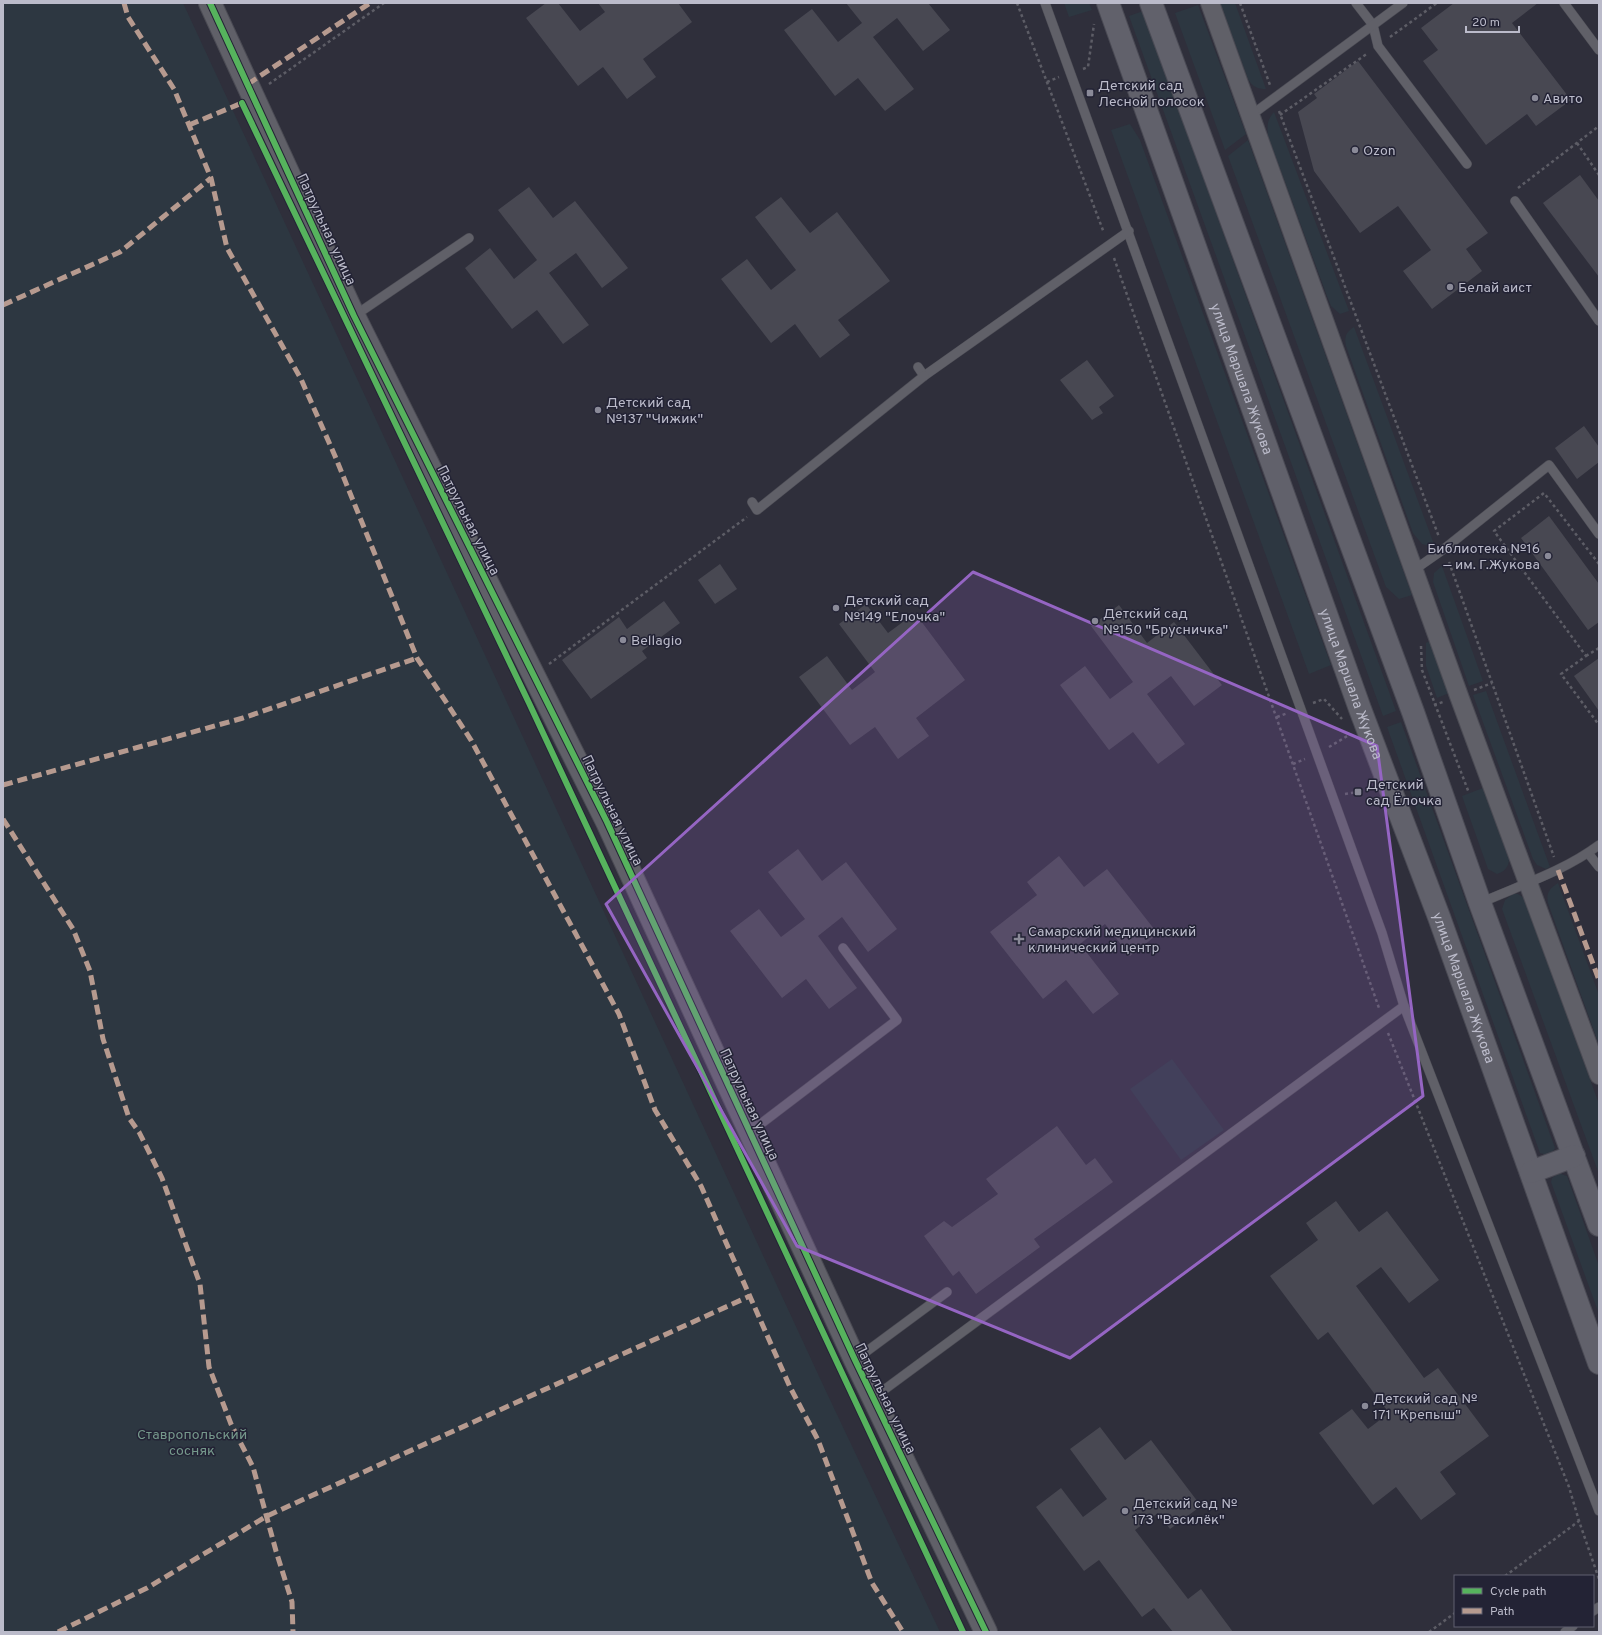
<svg xmlns="http://www.w3.org/2000/svg" width="1602" height="1635" font-family="Overpass,sans-serif">
  <style>
    .green { fill: #2d3741 }
    .building { fill: #484852 }
    .lines { fill: none; stroke-linecap: round; stroke-linejoin: round }
    .service-casing { stroke: #4b4b54; stroke-width: 10 }
    .minor-casing { stroke: #4b4b54; stroke-width: 20 }
    .tertiary-casing { stroke: #4b4b54; stroke-width: 24 }
    .primary-casing { stroke: #4a4a54; stroke-width: 24 }
    .path { stroke: #5d5d66; stroke-width: 2.5; stroke-dasharray: 3 3; stroke-linecap: butt }
    .service { stroke: #606068; stroke-width: 9 }
    .minor { stroke: #606068; stroke-width: 18 }
    .tertiary { stroke: #606068; stroke-width: 22 }
    .primary { stroke: #61616b; stroke-width: 22 }
    .quiet { stroke: #b69a8f; stroke-width: 5; stroke-dasharray: 10 5; stroke-linecap: butt }
    .cycleway-casing { stroke: #232335; stroke-width: 8 }
    .cycleway { stroke: #56b35d; stroke-width: 6 }
    .marked { fill: #9565c3; fill-opacity: 0.2; stroke: #9565c3; stroke-width: 3; stroke-linejoin: round }
    .poi-dot { fill: #8a8a98; stroke: #232335; stroke-width: 1.5 }
    .labels { text-anchor: middle; stroke-width: 3; stroke-linejoin: round; paint-order: stroke }
    .poi-label { font-size: 14px; fill: #bbbbca; stroke: #232335; text-anchor: start }
    .street-label { font-size: 14px; fill: #bbbbca; stroke: #232335 }
    .park-label { font-size: 14px; fill: #75988b; stroke: #232335 }
  </style>
  <rect width="100%" height="100%" fill="#2f2f3b"/>
  <g class="green">
    <path d="M3 3H183L824 1387 940 1632H3Z"/>
    <path d="M1064 3H1089L1092 10 1069 17Z"/>
    <path d="M1220 3H1235L1266 89C1257 89 1253 87 1248 79Z"/>
    <path d="M1198 5 1246 134 1225 150 1175 13Z"/>
    <path d="M1143 11 1396 711 1383 716 1129 16Z"/>
    <path d="M1274 112 1349 311 1340 314 1331 306 1327 296 1268 136C1267 125 1267 120 1274 112Z"/>
    <path d="M1130 124 1140 140 1331 665 1309 674 1111 130Z"/>
    <path d="M1248 140 1412 595 1399 599 1386 587 1228 156Z"/>
    <path d="M1354 327 1435 547 1422 544 1413 533 1346 346C1344 337 1346 332 1354 327Z"/>
    <path d="M1442 566 1483 681 1469 686 1433 582 1434 573Z"/>
    <path d="M1430 641 1449 693 1437 698 1426 666V643Z"/>
    <path d="M1486 691 1550 867 1546 869 1537 865 1533 859 1473 695Z"/>
    <path d="M1401 722 1555 1148 1553 1151 1548 1155 1540 1153 1387 727Z"/>
    <path d="M1483 788 1509 859C1509 867 1504 872 1497 874L1488 869 1462 796Z"/>
    <path d="M1558 883 1599 995V1045L1548 903C1546 893 1549 889 1558 883Z"/>
    <path d="M1513 894H1518L1524 898 1599 1104V1174L1502 909 1505 900Z"/>
    <path d="M1172 1059 1224 1130 1181 1160 1130 1089Z"/>
    <path d="M1558 1174H1561L1567 1176 1599 1266V1314L1551 1182 1552 1178Z"/>
  </g>
  <g class="building">
    <path d="M546 3H558L580 31 605 12 598 3H678L692 22 643 59 656 77 627 99 603 67 578 86 526 18Z"/>
    <path d="M846 3H928L950 30 923 51 897 18 873 37 914 89 885 111 858 78 835 96 784 30 812 9 838 42 862 23Z"/>
    <path d="M1454 3H1538L1512 23 1571 100 1536 126 1527 114 1486 145 1423 61 1438 50 1421 28Z"/>
    <path d="M1358 61 1488 233 1466 249 1482 271 1432 309 1403 271 1431 250 1398 206 1360 233 1314 171 1298 112 1317 98 1314 94Z"/>
    <path d="M1580 175 1599 201V277L1543 203Z"/>
    <path d="M529 187 553 218 575 201 628 268 602 288 576 253 549 273 589 325 563 344 537 310 512 329 465 268 490 248 514 279 537 260 498 210Z"/>
    <path d="M781 197 810 233 837 212 890 281 838 320 850 335 820 358 795 324 771 343 721 279 747 259 771 290 796 270 755 217Z"/>
    <path d="M1087 360 1114 396 1099 407 1103 413 1092 420 1060 380Z"/>
    <path d="M1584 426 1599 447V462L1577 479 1555 448Z"/>
    <path d="M1549 516 1599 584V622L1588 630 1521 538Z"/>
    <path d="M720 564 737 589 715 604 698 580Z"/>
    <path d="M664 601 680 623 642 651 647 658 591 699 562 660 619 617 627 629Z"/>
    <path d="M866 604 888 633 915 613 965 680 916 718 929 736 898 759 875 727 850 745 799 677 827 656 852 690 875 672 839 624Z"/>
    <path d="M1119 605 1147 643 1174 622 1222 685 1194 706 1171 676 1147 694 1185 744 1158 764 1133 732 1109 750 1060 685 1085 666 1110 699 1133 682 1091 626Z"/>
    <path d="M1599 658V711L1574 676Z"/>
    <path d="M798 849 822 881 846 862 897 929 868 952 842 917 818 936 857 988 829 1009 806 979 782 998 730 931 759 909 781 937 805 919 768 872Z"/>
    <path d="M1059 856 1084 887 1107 869 1158 934 1130 956 1105 924 1080 944 1119 994 1093 1014 1066 980 1043 999 990 932 1037 895 1027 882Z"/>
    <path d="M1057 1126 1086 1165 1095 1158 1113 1182 1034 1239 1040 1247 976 1294 959 1271 953 1276 924 1236 944 1221 952 1227 998 1194 986 1179Z"/>
    <path d="M1336 1201 1359 1232 1387 1211 1439 1280 1409 1303 1381 1267 1356 1286 1424 1378 1438 1368 1489 1436 1440 1472 1456 1494 1421 1520 1396 1487 1373 1505 1319 1433 1352 1409 1368 1429 1389 1413 1328 1332 1318 1340 1270 1276 1318 1240 1306 1223Z"/>
    <path d="M1100 1427 1125 1460 1151 1440 1201 1506 1170 1529 1158 1513 1135 1530 1188 1599 1201 1589 1233 1632H1173L1154 1608 1142 1617 1099 1560 1084 1571 1036 1507 1061 1488 1083 1517 1107 1499 1070 1449Z"/>
  </g>
  <g class="lines">
    <defs>
      <g id="service">
        <path d="M1045 3 1382 933 1404 1006 1599 1511"/>
        <path d="M1356 3 1373 25 1378 46 1467 164"/>
        <path d="M1564 3 1599 50"/>
        <path d="M1250 116 1403 3"/>
        <path d="M1515 201 1599 321"/>
        <path d="M354 316 469 238"/>
        <path d="M918 367 924 376 1129 231"/>
        <path d="M752 502 757 510 924 376"/>
        <path d="M1414 570 1444 549 1549 465 1599 534"/>
        <path d="M1588 853 1599 867"/>
        <path d="M1480 903C1521 885 1564 871 1599 845"/>
        <path d="M750 1132 897 1020 843 948"/>
        <path d="M855 1360 947 1292"/>
        <path d="M873 1398 1404 1006"/>
        <path d="M1593 1611 1599 1607"/>
        <path d="M1565 1632 1573 1626"/>
      </g>
      <path id="minor" d="M1210 3 1459 696 1599 1075"/>
      <path id="tertiary" d="M210 3 354 316 607 822 855 1360 986 1632"/>
      <g id="primary">
        <path id="s1" d="M1108 3 1360 709 1439 917 1599 1363"/>
        <path d="M1151 3 1413 712 1480 903 1599 1225"/>
        <path d="M1531 1172 1574 1156"/>
      </g>
    </defs>
    <use href="#service" class="service-casing"/>
    <use href="#minor" class="minor-casing"/>
    <use href="#tertiary" class="tertiary-casing"/>
    <use href="#primary" class="primary-casing"/>
    <g class="path">
      <path d="M1017 3 1104 233"/>
      <path d="M1240 3 1270 85"/>
      <path d="M1390 37 1437 3"/>
      <path d="M1083 69 1088 67 1094 24"/>
      <path d="M1047 82 1059 77"/>
      <path d="M269 84 384 3"/>
      <path d="M1279 111 1439 537"/>
      <path d="M1280 115 1368 53"/>
      <path d="M1577 143 1599 175"/>
      <path d="M1518 188 1599 126"/>
      <path d="M1114 258 1379 1008"/>
      <path d="M1449 562 1554 857"/>
      <path d="M1599 564 1544 493 1494 531 1586 656 1561 674 1599 725"/>
      <path d="M1421 646 1422 670 1469 793"/>
      <path d="M1586 656 1599 648"/>
      <path d="M549 664 747 517"/>
      <path d="M1474 690 1492 683"/>
      <path d="M1313 703 1324 699 1342 719"/>
      <path d="M1434 705 1443 702"/>
      <path d="M1277 717 1288 713"/>
      <path d="M1329 747 1349 735"/>
      <path d="M1293 764 1305 759"/>
      <path d="M1345 794 1358 792"/>
      <path d="M1388 1033 1569 1487 1579 1521 1599 1579"/>
      <path d="M1505 1576 1579 1521"/>
      <path d="M1429 1632 1455 1613"/>
    </g>
    <use href="#service" class="service"/>
    <use href="#minor" class="minor"/>
    <use href="#tertiary" class="tertiary"/>
    <use href="#primary" class="primary"/>
    <g class="quiet">
      <path d="M124 3 128 17 174 89 211 178 227 248 301 379 335 456 417 658 471 740 619 1014 655 1110 701 1186 790 1387 818 1440 872 1583 903 1632"/>
      <path d="M248 84 370 3"/>
      <path d="M189 125 242 103"/>
      <path d="M3 305 120 252 211 178"/>
      <path d="M3 785 243 718 417 658"/>
      <path d="M3 819 73 929 90 971 103 1039 129 1118 139 1132 162 1178 200 1284 209 1367 231 1424 253 1467 276 1551 292 1602 293 1632"/>
      <path d="M1558 870 1599 980"/>
      <path d="M58 1632 147 1588 267 1516 750 1296"/>
    </g>
    <defs>
      <g id="cycleway">
        <path d="M210 3 354 316 607 822 855 1360 986 1632"/>
        <path d="M242 103 529 703 963 1632"/>
      </g>
    </defs>
    <use href="#cycleway" class="cycleway-casing"/>
    <use href="#cycleway" class="cycleway"/>
  </g>
  <path class="marked" d="M973 572 1377 746 1423 1096 1070 1358 797 1246 606 904Z"/>
  <g class="poi-dot">
    <rect x="1086" y="89" width="8" height="8" rx="2"/>
    <circle cx="1535" cy="98" r="4"/>
    <circle cx="1355" cy="150" r="4"/>
    <circle cx="1450" cy="287" r="4"/>
    <circle cx="598" cy="410" r="4"/>
    <circle cx="1548" cy="556" r="4"/>
    <circle cx="836" cy="608" r="4"/>
    <circle cx="1095" cy="621" r="4"/>
    <circle cx="623" cy="640" r="4"/>
    <rect x="1354" y="788" width="8" height="8" rx="2"/>
    <path d="M1017 933h4v4h4v4h-4v4h-4v-4h-4v-4h4z"/>
    <circle cx="1365" cy="1406" r="4"/>
    <circle cx="1125" cy="1511" r="4"/>
  </g>
  <g class="labels">
    <g class="poi-label">
      <text x="1098" y="90">Детский сад<tspan x="1098" dy="16">Лесной голосок</tspan></text>
      <text x="1543" y="103">Авито</text>
      <text x="1363" y="155">Ozon</text>
      <text x="1458" y="292">Белай аист</text>
      <text x="606" y="407">Детский сад<tspan x="606" dy="16">№137 "Чижик"</tspan></text>
      <text x="1540" y="553" text-anchor="end">Библиотека №16<tspan x="1540" dy="16">— им. Г.Жукова</tspan></text>
      <text x="844" y="605">Детский сад<tspan x="844" dy="16">№149 "Елочка"</tspan></text>
      <text x="1103" y="618">Детский сад<tspan x="1103" dy="16">№150 "Брусничка"</tspan></text>
      <text x="631" y="645">Bellagio</text>
      <text x="1366" y="789">Детский<tspan x="1366" dy="16">сад Ёлочка</tspan></text>
      <text x="1028" y="936">Самарский медицинский<tspan x="1028" dy="16">клинический центр</tspan></text>
      <text x="1373" y="1403">Детский сад №<tspan x="1373" dy="16">171 "Крепыш"</tspan></text>
      <text x="1133" y="1508">Детский сад №<tspan x="1133" dy="16">173 "Василёк"</tspan></text>
    </g>
    <g class="street-label">
      <text transform="translate(327 229) rotate(65)" y="5">Патрульная улица</text>
      <text dy="5" stroke="none"><textPath href="#s1" startOffset="399">улица Маршала Жукова</textPath></text>
      <text transform="translate(469 520) rotate(63)" y="5">Патрульная улица</text>
      <text dy="5" stroke="none"><textPath href="#s1" startOffset="723">улица Маршала Жукова</textPath></text>
      <text transform="translate(613 810) rotate(64)" y="5">Патрульная улица</text>
      <text dy="5" stroke="none"><textPath href="#s1" startOffset="1047">улица Маршала Жукова</textPath></text>
      <text transform="translate(750 1104) rotate(65)" y="5">Патрульная улица</text>
      <text transform="translate(886 1398) rotate(64)" y="5">Патрульная улица</text>
    </g>
    <g class="park-label">
      <text x="192" y="1439">Ставропольский<tspan x="192" dy="16">сосняк</tspan></text>
    </g>
  </g>
  <rect width="1602" height="1635" fill="none" stroke="#bbbbca" stroke-width="8"/>
  <rect x="1454" y="1575" width="140" height="52" fill="#232335" stroke="#606071"/>
  <rect x="1462" y="1588" width="20" height="6" fill="#56b35d" stroke="#606071"/>
  <text x="1490" y="1595" font-size="12" fill="#bbbbca">Cycle path</text>
  <rect x="1462" y="1608" width="20" height="6" fill="#b69a8f" stroke="#606071"/>
  <text x="1490" y="1615" font-size="12" fill="#bbbbca">Path</text>
  <path d="M1466 26v6h53v-6" fill="none" stroke="#bbbbca" stroke-width="2"/>
  <text x="1472" y="26" font-size="12" fill="#bbbbca" stroke="#232335" stroke-width="3" paint-order="stroke">20 m</text>
</svg>
